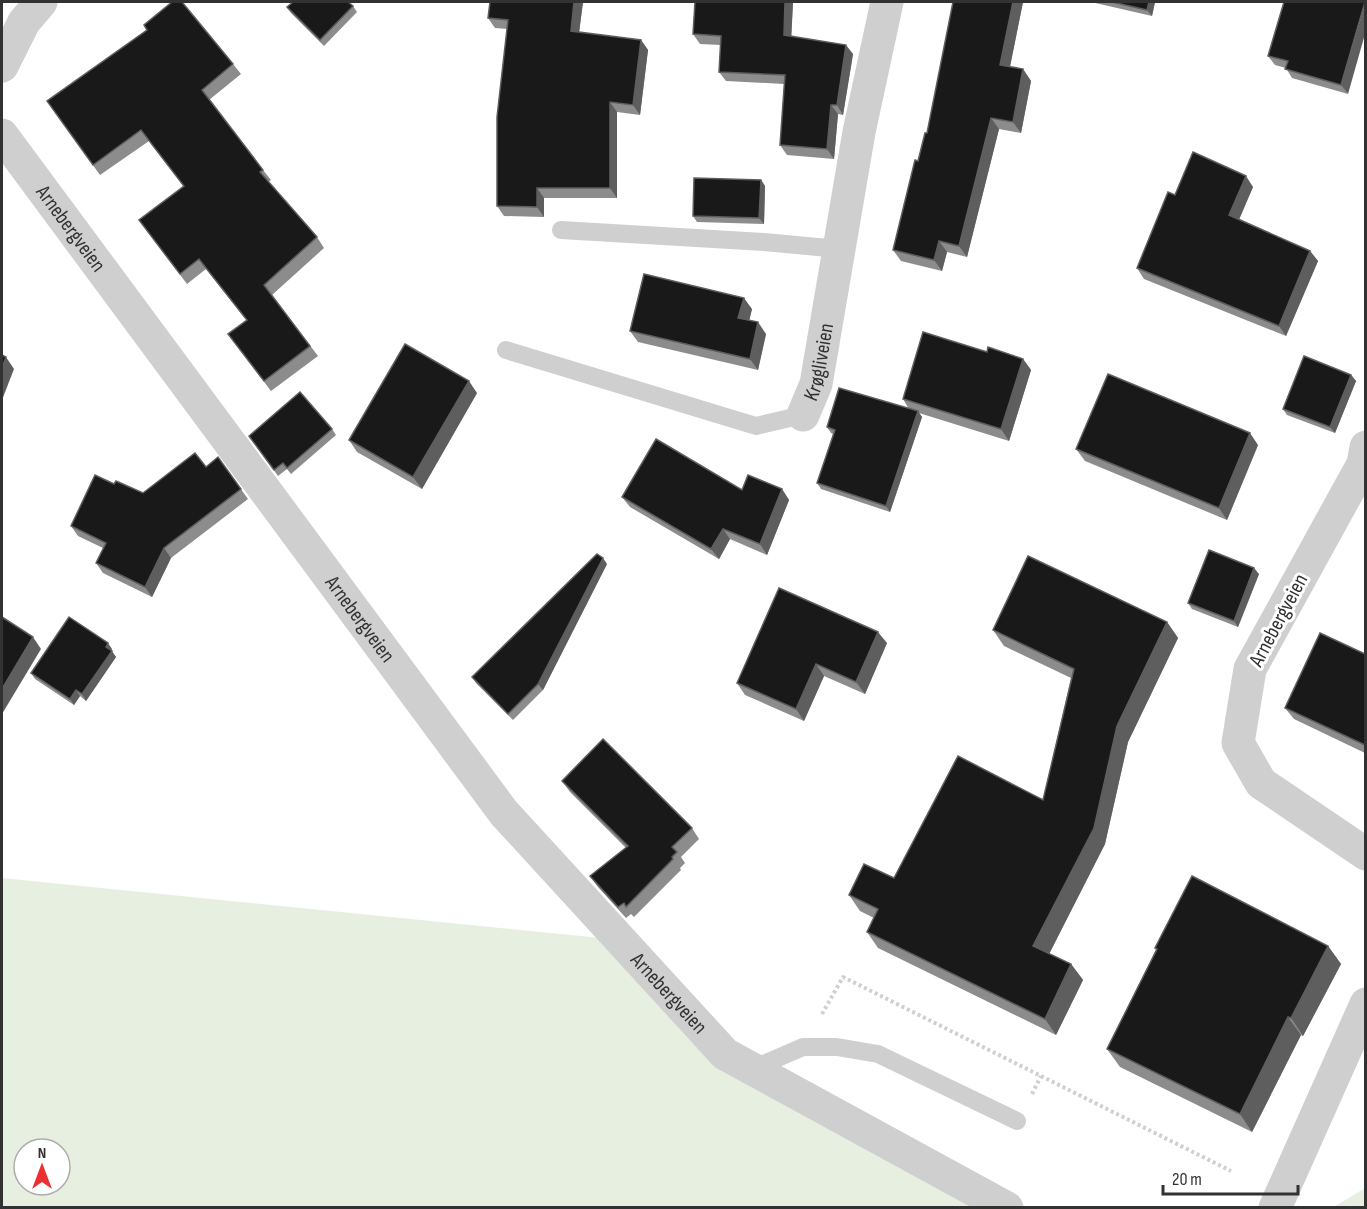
<svg xmlns="http://www.w3.org/2000/svg" width="1367" height="1209" font-family="'Sofia Sans Condensed',sans-serif">
  <style>
    .green { fill: #e7efe0; fill-rule: evenodd }
    .lines { fill: none; stroke-linecap: round; stroke-linejoin: round }
    .path { stroke: #cfcfcf; stroke-width: 4; stroke-dasharray: 3 3; stroke-linecap: butt }
    .lane { stroke: #cfcfcf; stroke-width: 18 }
    .street { stroke: #cfcfcf; stroke-width: 33 }
    .wall { fill: #8c8c8c }
    .shaded-wall { fill: #5e5e5e }
    .building { fill: #191919; stroke: #5e5e5e; stroke-width: 1.5 }
    .labels { text-anchor: middle; stroke-width: 6; stroke-linejoin: round; paint-order: stroke }
    .street-label { font-size: 21px; fill: #323232; stroke: #fff }
  </style>
  <rect width="100%" height="100%" fill="#fff"/>
  <g class="green">
    <path d="M2 878 621 940 725 1054 1007 1207H2ZM24 1149H60V1185H24Z"/>
    <path d="M1365 1188V1207H1334Z"/>
  </g>
  <g class="lines">
    <g class="path">
      <path d="M822 1014 843 977 1231 1171"/>
      <path d="M1032 1094 1041 1076"/>
    </g>
    <g class="lane">
      <path d="M561 230 764 242 839 249"/>
      <path d="M506 350 756 426 803 415"/>
      <path d="M752 1069 803 1047H837L878 1054 1017 1121"/>
    </g>
    <g class="street">
      <path d="M2 66 24 22 41 2"/>
      <path id="s1" d="M2 135 504 813 725 1054 1007 1208"/>
      <path id="s2" d="M803 415 816 384 859 132 887 2"/>
      <path d="M1366 447 1363 464 1250 669 1238 743 1261 783 1366 854"/>
      <path d="M1275 1208 1366 1004"/>
    </g>
  </g>
  <g class="wall">
    <path d="M490 2H583L579 32 641 40 648 50 640 115 617 112V198H544V217L504 216 497 206 507 29 495 28 488 18Z"/>
    <path d="M793 2 791 36 853 54 843 115 838 114 834 159 787 155 780 145 784 84 726 81 719 72 721 45 700 44 693 34Z"/>
    <path d="M953 2H1023L1010 67 1023 69 1031 81 1021 133 999 129 967 257 947 252 942 271 901 261 893 250 918 161 927 133Z"/>
    <path d="M1091 2H1155L1152 16Z"/>
    <path d="M1284 2 1348 94 1292 78 1286 68 1275 65 1268 56Z"/>
    <path d="M353 6 357 12 324 46 291 13 287 7Z"/>
    <path d="M233 64 241 74 209 100 263 170 271 180 268 182 317 237 324 248 272 295 318 356 271 391 228 334 247 321 206 269 187 284 139 220 184 187 149 141 100 175 47 101Z"/>
    <path d="M761 180 765 186 764 224 697 222 693 216Z"/>
    <path d="M1253 187 1239 220 1310 251 1318 261 1286 336 1144 279 1137 268 1175 195Z"/>
    <path d="M752 309 749 320 766 334 758 370 638 342 630 331Z"/>
    <path d="M987 352 1023 359 1031 370 1009 441 919 413 922 417 890 512 821 489 817 483 833 434 831 433 827 427 909 409 903 399Z"/>
    <path d="M1351 375 1356 381 1335 433 1287 415 1283 409Z"/>
    <path d="M477 393 422 489 357 452 349 440Z"/>
    <path d="M332 429 336 435 291 474 287 469 278 476 249 436Z"/>
    <path d="M1258 445 1227 520 1085 461 1076 449Z"/>
    <path d="M218 457 248 499 171 558 152 597 103 573 96 563 103 548 78 536 71 526 114 484 143 493 206 467Z"/>
    <path d="M782 489 789 500 767 555 730 539 719 559 630 507 622 497 742 490Z"/>
    <path d="M607 564 543 690 513 720 476 683 472 677Z"/>
    <path d="M1259 574 1238 627 1192 609 1188 603Z"/>
    <path d="M1167 622 1178 638 1128 742 1105 844 1049 954 1071 964 1083 980 1056 1035 878 948 867 932 874 918 860 911 849 895 894 878 1043 800 1071 678 1004 646 993 630Z"/>
    <path d="M887 643 865 694 824 676 804 721 745 695 737 683Z"/>
    <path d="M112 649 111 651 116 657 86 701 80 696 74 705 35 679 31 673Z"/>
    <path d="M1365 654V753L1294 719 1285 708Z"/>
    <path d="M562 781 692 828 699 839 681 857 685 863 680 868 681 870 634 917 631 914 626 918 598 887 590 876 626 848 570 792Z"/>
    <path d="M1328 946 1341 964 1303 1036 1301 1035 1252 1132 1120 1067 1107 1049 1156 950 1155 948Z"/>
  </g>
  <g class="shaded-wall">
    <path d="M574 2H583L578 41 571 31Z"/>
    <path d="M785 2H793L791 44 784 35Z"/>
    <path d="M1013 2H1023L1008 76 1000 65Z"/>
    <path d="M1149 2H1155L1152 16 1147 10Z"/>
    <path d="M1365 4V34L1348 94 1341 85Z"/>
    <path d="M641 40 648 50 640 115 633 105Z"/>
    <path d="M846 45 853 54 843 115 837 105Z"/>
    <path d="M1023 69 1031 81 1021 133 1013 122Z"/>
    <path d="M610 102 617 112V198L610 188Z"/>
    <path d="M831 105 838 114 834 159 827 149Z"/>
    <path d="M991 118 999 129 967 257 959 246Z"/>
    <path d="M1246 176 1253 187 1236 226 1229 215Z"/>
    <path d="M761 180 765 186 764 224 759 218Z"/>
    <path d="M537 188 544 198V217L537 207Z"/>
    <path d="M939 241 947 252 942 271 934 260Z"/>
    <path d="M1310 251 1318 261 1286 336 1279 326Z"/>
    <path d="M744 298 752 309 747 330 738 318Z"/>
    <path d="M758 322 766 334 758 370 750 359Z"/>
    <path d="M6 357 14 369 2 400V368Z"/>
    <path d="M1023 359 1031 370 1009 441 1001 429Z"/>
    <path d="M1351 375 1356 381 1335 433 1330 427Z"/>
    <path d="M469 381 477 393 422 489 413 477Z"/>
    <path d="M918 411 922 417 890 512 886 506Z"/>
    <path d="M1250 433 1258 445 1227 520 1219 508Z"/>
    <path d="M782 489 789 500 767 555 760 544Z"/>
    <path d="M723 529 730 539 719 559 711 549Z"/>
    <path d="M164 548 171 558 152 597 145 587Z"/>
    <path d="M603 558 607 564 543 690 538 684Z"/>
    <path d="M1254 568 1259 574 1238 627 1234 621Z"/>
    <path d="M1167 622 1178 638 1128 742 1105 844 1045 962 1033 946 1117 726Z"/>
    <path d="M878 632 887 643 865 694 856 682Z"/>
    <path d="M33 637 41 649 2 714V689Z"/>
    <path d="M108 643 112 649 110 653 112 651 116 657 86 701 82 694Z"/>
    <path d="M816 664 824 676 804 721 796 709Z"/>
    <path d="M76 690 80 696 74 705 70 699Z"/>
    <path d="M1328 946 1341 964 1303 1036 1291 1018Z"/>
    <path d="M1071 964 1083 980 1056 1035 1045 1019Z"/>
    <path d="M1288 1017 1301 1035 1252 1132 1240 1114Z"/>
  </g>
  <g class="building">
    <path d="M172 2H182L233 64 202 90 263 170 260 172 317 237 264 285 310 346 264 381 228 334 247 320 199 259 180 274 139 220 184 186 141 130 93 165 47 101 147 30 144 25Z"/>
    <path d="M293 2H348L353 6 320 40 287 7Z"/>
    <path d="M490 2H574L571 31 641 40 633 105 610 102V188H537V207L497 206V117L508 20 488 18Z"/>
    <path d="M695 2H785L784 35 846 45 837 105H831L827 149 780 145 785 75 719 72 721 36 693 34Z"/>
    <path d="M953 2H1013L1000 65 1023 69 1013 122 991 118 959 246 939 241 934 260 893 250 915 160 918 161 925 133H927Z"/>
    <path d="M1112 2H1149L1147 10Z"/>
    <path d="M1284 2H1365L1341 85 1285 69 1288 61 1268 56Z"/>
    <path d="M1193 152 1246 176 1229 215 1310 251 1279 326 1137 268 1168 192 1175 195Z"/>
    <path d="M694 178 761 180 759 218 693 216Z"/>
    <path d="M644 274 744 298 738 318 758 322 750 359 630 331Z"/>
    <path d="M923 332 987 352 988 347 1023 359 1001 429 903 399Z"/>
    <path d="M405 344 469 381 413 477 349 440Z"/>
    <path d="M2 355 6 357 2 368Z"/>
    <path d="M1304 356 1351 375 1330 427 1283 409Z"/>
    <path d="M1108 374 1250 433 1219 508 1076 449Z"/>
    <path d="M839 388 918 411 886 506 817 483 835 430 827 427Z"/>
    <path d="M300 392 332 429 287 468 283 463 274 470 249 436Z"/>
    <path d="M656 439 742 490 748 475 782 489 760 544 723 529 711 549 622 497Z"/>
    <path d="M195 453 206 467 218 457 241 489 164 548 145 587 96 563 106 543 71 526 95 475 114 484 116 481 143 493Z"/>
    <path d="M1209 550 1254 568 1234 621 1188 603Z"/>
    <path d="M597 554 603 558 538 684 508 714 472 677Z"/>
    <path d="M1028 556 1167 622 1117 726 1094 828 1033 946 1071 964 1045 1019 867 932 878 909 849 895 864 864 894 878 958 756 1043 800 1074 669 993 630Z"/>
    <path d="M779 588 878 632 856 682 816 664 796 709 737 683Z"/>
    <path d="M2 617 33 637 2 689Z"/>
    <path d="M69 617 108 643 106 647 112 651 82 694 76 690 70 699 31 673Z"/>
    <path d="M1320 633 1365 654V745L1285 708Z"/>
    <path d="M603 739 692 828 672 847 677 852 672 857 673 859 626 907 624 903 618 907 590 876 628 846 562 781Z"/>
    <path d="M1192 876 1328 946 1291 1018 1288 1017 1240 1114 1107 1049 1157 949 1155 948Z"/>
  </g>
  <g class="labels">
    <g class="street-label">
      <text dy="7" stroke="none"><textPath href="#s1" startOffset="116">Arnebergveien</textPath></text>
      <text dy="7" stroke="none"><textPath href="#s2" startOffset="56">Krøgliveien</textPath></text>
      <text dy="7" stroke="none"><textPath href="#s1" startOffset="602">Arnebergveien</textPath></text>
      <text transform="translate(1278 620) rotate(-62)" y="7">Arnebergveien</text>
      <text dy="7" stroke="none"><textPath href="#s1" startOffset="1088">Arnebergveien</textPath></text>
    </g>
  </g>
  <rect width="1367" height="1209" fill="none" stroke="#323232" stroke-width="6"/>
  <g transform="translate(42 1167)"><circle r="28" fill="#ffffff" stroke="#adadad" stroke-width="1.5"/>
  <path d="M0-4.5L10 22L0 15L-10 22Z" fill="#ec3031"/>
  <text y="-9" font-size="16" font-weight="bold" text-anchor="middle" fill="#323232">N</text>
  </g>
  <path d="M1163 1185v9h135v-9" fill="none" stroke="#323232" stroke-width="3"/>
  <text x="1172" y="1185" font-size="18" fill="#323232" stroke="#ffffff" stroke-width="4.5" paint-order="stroke">20 m</text>
</svg>
